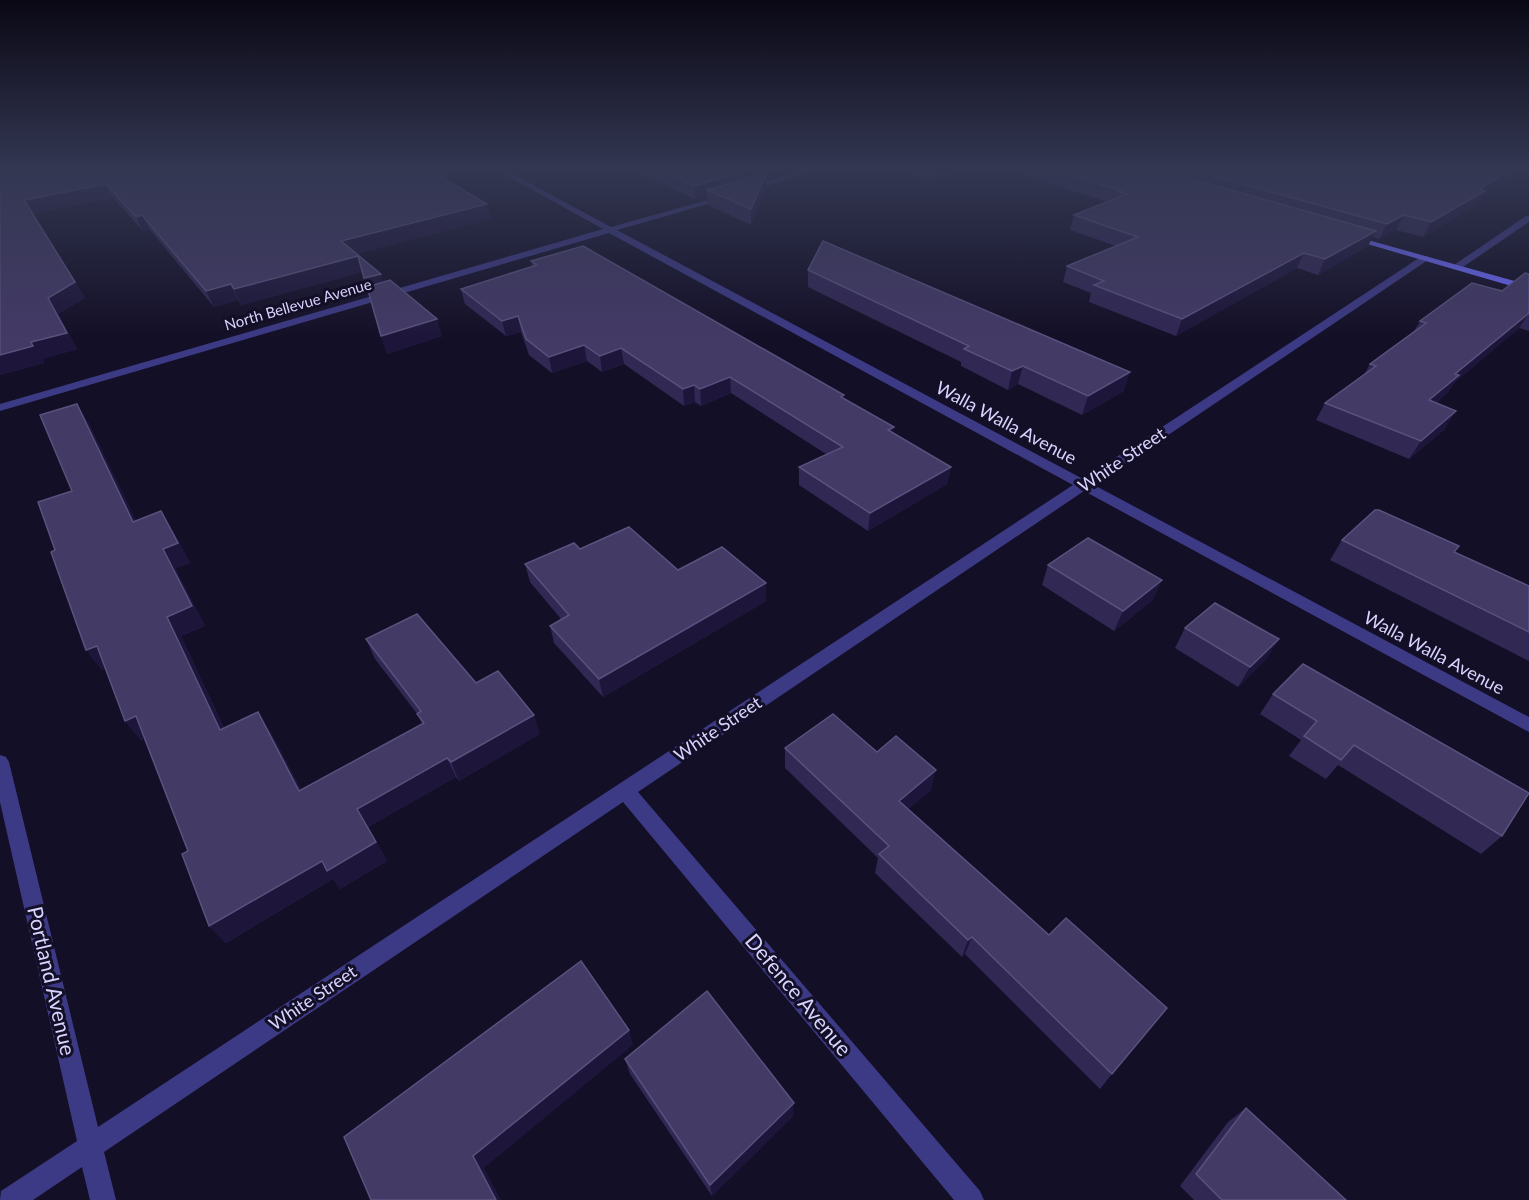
<svg xmlns="http://www.w3.org/2000/svg" width="1529" height="1200" font-family="Lato,sans-serif">
  <style>
    .lines { fill: none; stroke-linecap: round; stroke-linejoin: round }
    .street { fill: #3d3a85; fill-rule: evenodd }
    .secondary { fill: #6f6bff; fill-rule: evenodd }
    .wall { fill: #312854 }
    .shaded-wall { fill: #1d163a }
    .building { fill: #433a66; stroke: #5a527e; stroke-width: 1.5 }
    .labels { text-anchor: middle; stroke-width: 6; stroke-linejoin: round; paint-order: stroke }
    .far-street-label { font-size: 15px; fill: #d9d4ff; stroke: #130f26 }
    .street-label { font-size: 18px; fill: #d9d4ff; stroke: #130f26 }
    .near-street-label { font-size: 21px; fill: #d9d4ff; stroke: #130f26 }
  </style>
  <rect width="100%" height="100%" fill="#130f26"/>
  <g class="lines">
    <g class="street">
      <path d="M496 170H505L611 227 729 194V198L617 230 1083 479 1422 256H1428V260L1094 485 1529 717V732L1084 491 638 792 980 1191 984 1200H954L623 802 104 1152 116 1200H90L82 1167 33 1200H0L1 1191 77 1141 0 802V755L6 757 9 762 98 1127 1073 485 609 233 0 411V404L603 229Z"/>
      <path d="M803 170H815L752 191 745 189Z"/>
      <path d="M1526 216H1529V222L1460 269H1454V265Z"/>
    </g>
    <path class="secondary" d="M1350 235 1529 285V291L1350 239Z"/>
  </g>
  <g class="wall">
    <path d="M0 170 448 175 450 182 491 219 356 254 383 282 442 336 387 354 362 272 241 305 238 300 214 307 150 230 143 231 113 198 32 214 85 298 58 314 77 349 42 359 44 363 0 375Z"/>
    <path d="M632 170H760L759 175 767 187 751 225 708 205 707 196 695 199Z"/>
    <path d="M902 170H967L933 181Z"/>
    <path d="M1008 170H1526L1482 197 1477 205 1423 237 1396 230 1379 239 1372 237 1368 246 1318 275 1297 268 1176 336 1089 302 1091 293 1063 282 1067 266 1116 246 1070 230 1074 215 1107 202Z"/>
    <path d="M531 261 844 399 893 433 951 467 947 484 868 531 799 485V467L826 454 731 393 701 406 695 402 684 406 624 364 602 372 587 361 552 373 529 355 521 332 506 336 465 304 461 289 532 267Z"/>
    <path d="M808 270 1124 391 1082 415 1018 384 1008 390 961 366V362L808 287Z"/>
    <path d="M1529 274V331L1519 328 1454 383 1448 392 1436 403 1445 429 1409 459 1316 420 1325 403 1364 375 1370 364 1413 333 1420 321 1502 291Z"/>
    <path d="M88 422 136 521 173 531 190 563 175 568 205 626 181 636 224 728 270 731 301 790 422 724 418 715 375 659 366 639 476 683 540 734 459 781 456 777 368 827 387 861 340 889 333 879 226 943 209 926 188 851 144 739 141 740 125 721 105 668 102 670 86 650 55 550 72 491Z"/>
    <path d="M1342 540 1455 552 1529 586V661L1330 560Z"/>
    <path d="M580 549 678 570 766 601 603 697 554 643 550 626 561 619 530 582 525 564Z"/>
    <path d="M1048 565 1153 600 1114 631 1042 585Z"/>
    <path d="M1185 628 1279 639 1266 659 1238 687 1175 648Z"/>
    <path d="M1273 694 1502 836 1481 854 1338 765 1326 779 1289 756 1301 740 1260 714Z"/>
    <path d="M785 748 877 752 931 790 908 809 1112 1074 1100 1089 965 954 962 957 875 873 878 858 785 768Z"/>
    <path d="M625 1059 793 1116 712 1196 630 1074Z"/>
    <path d="M1246 1108 1346 1200H1194L1180 1186 1228 1122Z"/>
  </g>
  <g class="shaded-wall">
    <path d="M748 170H760L759 173V181L707 190V196L695 199V186Z"/>
    <path d="M935 170H967L933 181Z"/>
    <path d="M1511 170H1526L1482 197 1477 205 1423 237 1431 222 1479 189Z"/>
    <path d="M767 173V187L751 225V209Z"/>
    <path d="M448 175 452 189 441 177Z"/>
    <path d="M106 184 113 198 32 214 24 200Z"/>
    <path d="M487 204 491 219 346 257 341 241Z"/>
    <path d="M142 215 150 230 143 231 136 217Z"/>
    <path d="M1404 215 1396 230 1379 239 1387 224Z"/>
    <path d="M1376 231 1368 246 1318 275 1325 259Z"/>
    <path d="M1304 253 1297 268 1176 336 1182 319Z"/>
    <path d="M358 256 363 272 241 305 234 289Z"/>
    <path d="M381 274 386 290 369 294 364 278Z"/>
    <path d="M75 282 85 298 58 314 77 349 42 359 44 363 0 375V355L48 298Z"/>
    <path d="M231 284 238 300 214 307 206 291Z"/>
    <path d="M1529 313 1519 328 1454 383 1448 392 1418 418 1429 400 1455 374Z"/>
    <path d="M518 316 521 332 506 336 502 321Z"/>
    <path d="M437 319 442 336 387 354 381 336Z"/>
    <path d="M584 345 587 361 552 373 549 357Z"/>
    <path d="M621 348 624 364 602 372 600 356Z"/>
    <path d="M1023 366 1018 384 1008 390 1012 371Z"/>
    <path d="M1130 372 1124 391 1082 415 1088 396Z"/>
    <path d="M730 377 731 393 701 406 700 389Z"/>
    <path d="M694 385 695 402 684 406 683 389Z"/>
    <path d="M77 404 88 422 146 541 133 522Z"/>
    <path d="M1456 411 1445 429 1409 459 1421 441Z"/>
    <path d="M894 427 892 444 888 430Z"/>
    <path d="M951 467 947 484 868 531 870 513Z"/>
    <path d="M161 511 173 531 190 563 175 568 205 626 181 636 234 749 220 730 167 617Z"/>
    <path d="M1162 580 1153 600 1114 631 1123 611Z"/>
    <path d="M766 583V601L603 697 599 679Z"/>
    <path d="M1279 639 1266 659 1238 687 1250 667Z"/>
    <path d="M97 646 113 665 102 670 86 650Z"/>
    <path d="M258 712 270 731 311 810 299 791Z"/>
    <path d="M534 715 540 734 459 781 451 762Z"/>
    <path d="M136 716 151 736 141 740 125 721Z"/>
    <path d="M447 758 456 777 368 827 387 861 340 889 333 879 226 943 209 926 322 861 357 809Z"/>
    <path d="M936 770 931 790 895 820 899 801Z"/>
    <path d="M972 937 965 954 962 957 968 940Z"/>
    <path d="M629 1030 633 1045 484 1168 501 1200H496L473 1156Z"/>
    <path d="M794 1103 793 1116 712 1196 710 1185Z"/>
  </g>
  <g class="building">
    <path d="M0 170H441L448 175 441 177 487 204 341 241 381 274 364 278 358 256 234 289 231 284 206 291 142 215 136 217 106 184 24 200 75 282 48 298 67 333 31 342 33 346 0 355Z"/>
    <path d="M660 170H748L695 186Z"/>
    <path d="M1054 170H1160L1376 231 1325 259 1304 253 1182 319 1094 285 1104 281 1067 266 1138 237 1074 215 1127 194 1119 192 1122 191Z"/>
    <path d="M1192 170H1511L1479 189 1485 191 1431 222 1404 215 1387 224Z"/>
    <path d="M767 173 751 209 707 190Z"/>
    <path d="M823 241 1130 372 1088 396 1023 366 1012 371 964 349 969 346 808 270Z"/>
    <path d="M583 246 844 395 841 397 894 427 888 430 951 467 870 513 799 467 843 447 730 377 700 389 694 385 683 389 621 348 600 356 584 345 549 357 526 339 518 316 502 321 461 289 537 265 531 261Z"/>
    <path d="M1525 273 1529 274V313L1455 374 1459 375 1429 400 1456 411 1421 441 1325 403 1376 366 1370 364 1426 323 1420 321 1472 283 1502 291Z"/>
    <path d="M390 280 437 319 381 336 367 287Z"/>
    <path d="M77 404 133 522 161 511 178 543 163 549 192 606 167 617 220 730 258 712 299 791 424 723 417 714 421 711 366 639 417 614 476 683 498 671 534 715 451 762 447 758 357 809 376 842 327 871 322 861 209 926 182 854 188 851 136 716 125 721 97 646 86 650 51 552 55 550 38 502 72 491 40 415Z"/>
    <path d="M1375 510H1379L1459 546 1454 552 1529 586V632L1342 540Z"/>
    <path d="M629 527 678 570 722 547 766 583 599 679 550 626 569 615 525 564 574 543 580 549Z"/>
    <path d="M1088 538 1162 580 1123 611 1048 565Z"/>
    <path d="M1215 603 1279 639 1250 667 1185 628Z"/>
    <path d="M1303 664 1529 793 1502 836 1354 745 1341 760 1304 736 1317 721 1273 694Z"/>
    <path d="M833 714 877 752 896 736 936 770 899 801 1049 935 1066 918 1167 1008 1112 1074 972 937 968 940 879 854 889 846 785 748Z"/>
    <path d="M581 961 629 1030 473 1156 496 1200H371L344 1137Z"/>
    <path d="M707 991 794 1103 710 1185 625 1059Z"/>
    <path d="M1246 1108 1346 1200H1222L1196 1174Z"/>
  </g>
  <linearGradient id="sky" x2="0" y2="1"><stop stop-color="#0a0815"/><stop offset="0.5" stop-color="#333752"/><stop offset="1" stop-color="#333752" stop-opacity="0"/></linearGradient>
  <rect width="1529" height="338" fill="url(#sky)"/>
  <g class="labels">
    <g class="far-street-label">
      <text transform="translate(298 305) rotate(-16)" y="5">North Bellevue Avenue</text>
    </g>
    <g class="street-label">
      <text transform="translate(1006 423) rotate(28)" y="6">Walla Walla Avenue</text>
      <text transform="translate(1122 460) rotate(-34)" y="6">White Street</text>
      <text transform="translate(1434 653) rotate(28)" y="6">Walla Walla Avenue</text>
      <text transform="translate(718 729) rotate(-34)" y="6">White Street</text>
      <text transform="translate(313 998) rotate(-34)" y="6">White Street</text>
    </g>
    <g class="near-street-label">
      <text transform="translate(51 981) rotate(77)" y="7">Portland Avenue</text>
      <text transform="translate(798 995) rotate(50)" y="7">Defence Avenue</text>
    </g>
  </g>
</svg>
